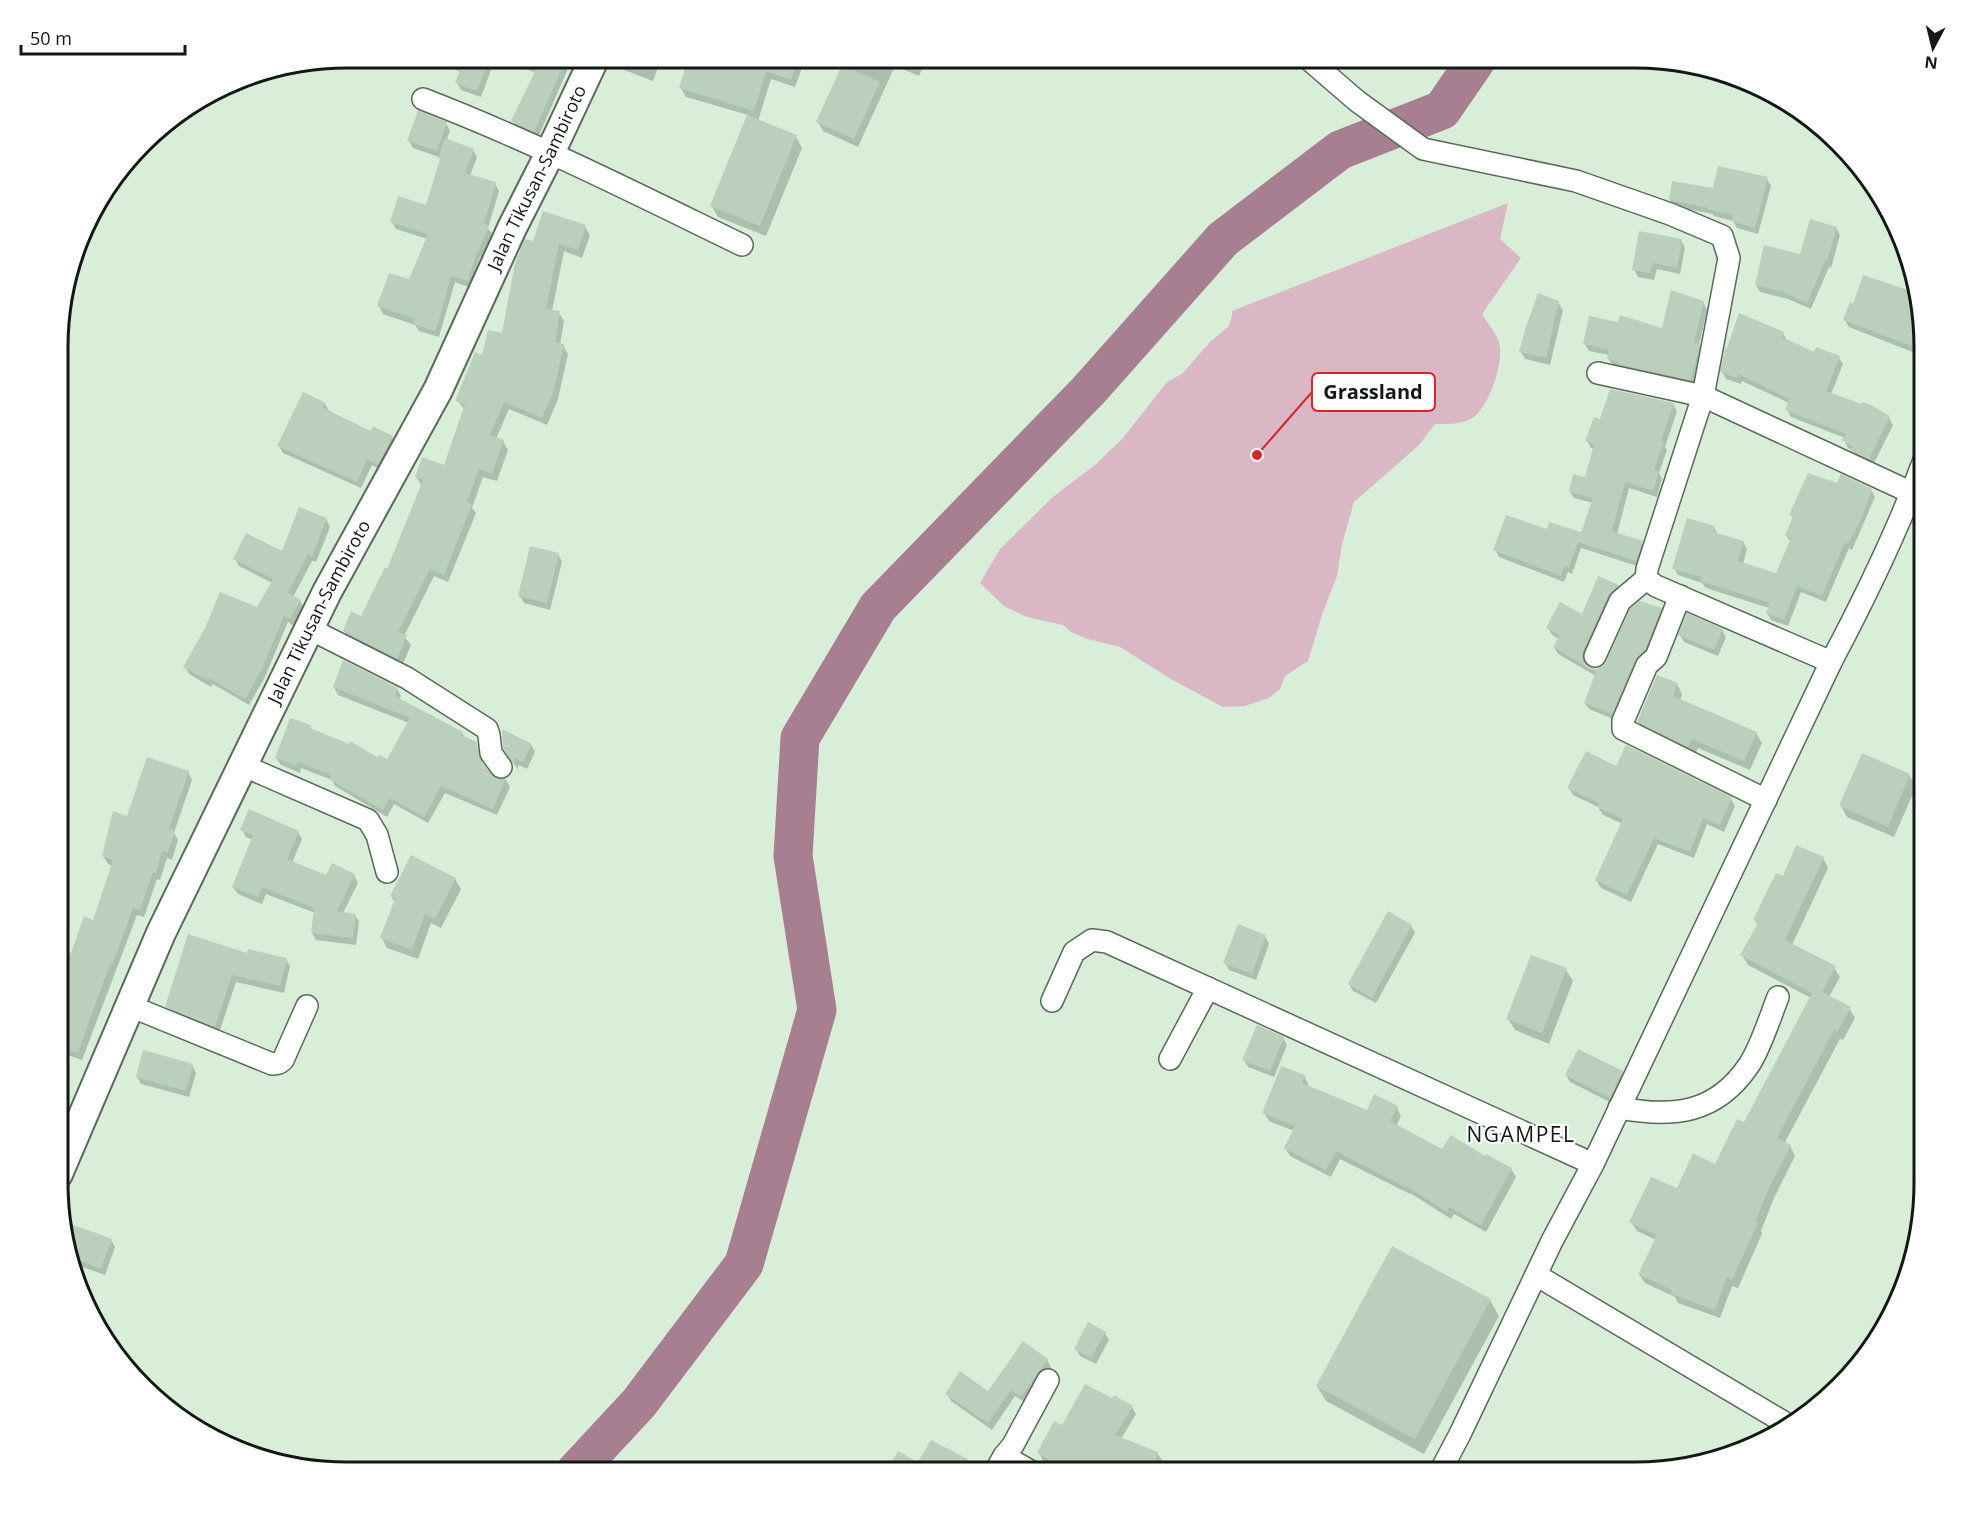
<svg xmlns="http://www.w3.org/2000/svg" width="1981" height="1529" font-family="'Open Sans',sans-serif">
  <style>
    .green { fill: #d9b7c5 }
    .shadow { fill: #0003 }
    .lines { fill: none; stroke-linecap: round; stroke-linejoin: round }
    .river { stroke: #a77f90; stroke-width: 39 }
    .building { fill: #bbd0bc }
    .street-casing { stroke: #586b59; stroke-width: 24 }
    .secondary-casing { stroke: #586b59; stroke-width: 32 }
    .street { stroke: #fff; stroke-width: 21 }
    .secondary { stroke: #fff; stroke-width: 28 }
    .labels { text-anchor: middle; stroke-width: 4.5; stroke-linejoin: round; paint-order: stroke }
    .street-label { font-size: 18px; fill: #111912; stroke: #fff }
    .quarter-label { font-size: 21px; letter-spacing: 1.5px; fill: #111912; stroke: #fff }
    .rim { fill: none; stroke: #111912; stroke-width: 3 }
    .leader { fill: none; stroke: #d62828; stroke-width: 2 }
    .callout-dot { fill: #d62828; stroke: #fff; stroke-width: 2 }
    .callout { fill: #fff; stroke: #d62828; stroke-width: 2 }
    .callout-label { font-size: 20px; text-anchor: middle; font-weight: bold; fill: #111912 }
  </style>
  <rect width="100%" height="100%" fill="#d8eed9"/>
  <path class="green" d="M1508 203 1500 239 1521 258 1482 314C1487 323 1499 336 1500 347 1502 366 1490 403 1475 416 1464 425 1448 424 1435 424L1419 445 1354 502 1342 544 1337 576 1322 615 1308 661 1285 676 1280 689 1269 698 1245 706 1223 707 1171 679 1120 647 1088 639 1071 632 1063 625 1027 617 1004 606 980 583 1000 549 1054 496 1095 465 1123 438 1167 382 1182 374 1210 342 1229 326 1232 315V311Z"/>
  <g class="shadow">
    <path d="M394 57H413L410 63Z"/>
    <path d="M437 57H573L538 138 517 128 513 121 536 73 496 57 481 97 461 90 457 83 461 72 441 65Z"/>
    <path d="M622 57H662L653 81 624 70 620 63Z"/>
    <path d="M736 57H806L795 87 771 79 758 121 796 137 802 148 766 236 718 217 711 205 748 115 686 97 681 88Z"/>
    <path d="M852 57H927L919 76 895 66 858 147 823 131 818 122Z"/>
    <path d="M446 123 450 131 446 141 473 150 477 157 470 176 495 184 499 191 488 228 492 234 482 258 480 257 471 288 455 282 439 337 419 331 415 325 383 314 379 306 410 281 427 239 396 229 392 222 427 207 441 161 439 157 413 148 409 141Z"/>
    <path d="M1767 179 1771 186 1758 234 1737 228 1733 221 1714 216 1713 214 1675 207 1670 200Z"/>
    <path d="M585 227 590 235 582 258 564 251 552 311 559 313 564 321 560 345H563L568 354 558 399 547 425 509 409 496 439 503 441 508 450 497 481 483 477 472 508 476 513 448 582 434 576 404 636 411 645 402 666 349 639 344 631 361 617 388 571 422 486 416 477 445 467 465 410 457 400 483 357 503 335 534 243Z"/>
    <path d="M1836 228 1840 235 1831 268 1829 267 1811 309 1788 299 1760 292 1756 285 1801 255Z"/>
    <path d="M1681 240 1685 248 1680 274 1657 269 1654 280 1638 277 1634 269Z"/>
    <path d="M1864 277 1912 293 1921 337 1915 353 1849 327 1845 320 1854 305Z"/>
    <path d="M1703 302 1707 310 1699 345 1703 353 1694 387 1613 365 1608 358 1609 355 1589 351 1585 344 1663 330Z"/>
    <path d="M1558 303 1563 310 1550 365 1525 359 1521 352Z"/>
    <path d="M1783 333 1787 341 1814 354 1838 357 1843 364 1831 394 1889 418 1893 425 1873 465 1857 458 1853 450 1848 448 1844 440 1845 438 1791 417 1787 410 1789 403 1742 381 1741 384 1726 379 1722 372Z"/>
    <path d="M325 404 329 411 372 433 392 437 396 444 382 471 372 465 361 488 283 453 279 446Z"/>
    <path d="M1673 404 1677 411 1665 447 1667 450 1659 473 1662 479 1657 497 1629 488 1617 534 1642 542 1646 549 1640 567 1581 548 1572 574 1568 572 1564 582 1499 557 1495 550 1548 531 1582 534 1593 503 1574 498 1570 492 1586 479 1595 449 1591 448 1587 441 1601 421Z"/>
    <path d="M1837 485 1871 490 1875 497 1852 550 1849 548 1826 602 1801 592 1788 626 1771 620 1767 613 1769 608 1706 588 1702 583 1678 575 1674 568 1714 527 1718 535 1743 542 1747 549 1743 564 1777 575 1791 543 1786 535 1794 520 1791 515Z"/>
    <path d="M326 519 330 527 316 562 312 561 293 597 300 601 304 608 294 626 288 622 265 677 249 705 213 684 211 687 189 674 185 667 258 609 272 583 239 566 235 559 282 553Z"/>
    <path d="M558 554 562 562 550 610 524 603 520 596Z"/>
    <path d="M1599 578 1618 586 1622 592 1586 659 1585 666 1590 669 1597 670 1604 667 1661 609 1665 616 1616 720 1589 709 1585 703 1596 676 1558 654 1554 647 1559 639 1552 635 1548 628 1583 616Z"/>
    <path d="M1722 630 1726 637 1718 656 1684 642 1680 635Z"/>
    <path d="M1677 684 1682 694 1680 701 1756 733 1762 743 1750 770 1698 748 1694 756 1644 731 1638 721Z"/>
    <path d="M334 687 397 689 401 696 399 700 462 733 465 738 476 743 480 751 483 767 496 780H506L510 787 497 815 445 793 428 823 394 804 387 817 335 786 332 780 301 768 300 773 281 765 276 758 310 727 313 731 388 762 409 723 338 695Z"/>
    <path d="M531 745 535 752 527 769 519 765 517 769 505 748Z"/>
    <path d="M1617 768 1731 799 1735 806 1724 832 1707 824 1694 858 1658 844 1631 902 1601 888 1596 880 1623 824 1603 815 1598 807 1573 795 1569 788Z"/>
    <path d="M188 772 192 780 174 833 178 840 172 860 167 858 160 880 157 879 144 917 137 915 82 1060 62 1053 58 1065V960L72 955 94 921 113 866 108 864 103 856 128 818Z"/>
    <path d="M1909 775 1916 787 1894 837 1847 817 1841 806Z"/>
    <path d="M242 829 298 832 302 839 292 863 327 877 354 875 358 883 343 913 355 915 359 922 356 945 316 940 312 933 315 913 266 894 262 904 238 894 233 887 253 840 246 837Z"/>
    <path d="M1823 858 1828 868 1792 945 1834 968 1840 977 1829 997 1849 1008 1855 1018 1843 1040 1840 1039 1784 1144 1790 1146 1795 1156 1774 1198 1761 1231 1762 1234 1738 1288 1732 1286 1720 1318 1678 1303 1675 1297 1645 1283 1639 1274 1656 1240 1637 1231 1631 1222 1716 1166 1744 1124 1811 998 1748 965 1742 955 1758 926 1755 920 1784 878Z"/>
    <path d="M455 879 461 889 441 928 431 923 418 959 387 948 382 938 395 903 391 896Z"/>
    <path d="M1388 913 1411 926 1415 933 1376 1003 1353 991 1349 984Z"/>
    <path d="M1265 936 1269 944 1256 980 1229 970 1225 963Z"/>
    <path d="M248 955 286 959 290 966 284 993 236 982 219 1033 171 1014 167 1006Z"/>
    <path d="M1532 956 1566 970 1573 981 1549 1044 1515 1030 1508 1019Z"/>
    <path d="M1283 1038 1287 1045 1274 1077 1248 1067 1244 1060Z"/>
    <path d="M192 1065 196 1073 189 1097 141 1084 137 1077Z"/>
    <path d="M1622 1072 1626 1080 1614 1104 1570 1082 1566 1075Z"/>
    <path d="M1304 1076 1308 1084V1087L1367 1112 1397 1108 1401 1116 1396 1126 1443 1151 1511 1169 1516 1177 1486 1232 1454 1214 1451 1219 1410 1193V1194L1340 1159 1331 1177 1290 1156 1285 1148 1294 1131 1269 1121 1264 1113Z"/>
    <path d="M65 1223 111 1240 115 1247 105 1275 74 1264Z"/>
    <path d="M1490 1300 1499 1316 1424 1454 1326 1401 1317 1386Z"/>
    <path d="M1105 1333 1109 1340 1096 1364 1080 1356 1076 1349Z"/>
    <path d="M1047 1360 1051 1367 1026 1403 1015 1396 992 1430 951 1401 947 1394 989 1393Z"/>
    <path d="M1113 1400 1132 1407 1136 1414 1121 1439 1157 1453 1162 1460 1157 1472H1065L1043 1461 1039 1453 1063 1427Z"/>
    <path d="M967 1461 971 1468 968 1472H888L919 1465Z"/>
  </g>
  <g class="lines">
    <path class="river" d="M575 1472 639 1403 744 1264 817 1010 793 856 800 738 878 607 1089 390 1223 239 1340 150 1442 110 1475 62 1477 58"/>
  </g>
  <g class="building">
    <path d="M465 57H490L477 91 455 83Z"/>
    <path d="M542 57H567L534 132 511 121Z"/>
    <path d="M689 57H798L791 80 766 71 754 111 679 88Z"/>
    <path d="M842 65 880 82 854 139 816 122Z"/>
    <path d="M418 110 447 122 437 151 407 141Z"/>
    <path d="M747 115 797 135 760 226 710 206Z"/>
    <path d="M445 138 474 149 465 173 496 182 484 224 489 226 478 252 477 251 468 281 451 276 436 331 413 324 415 319 377 306 389 273 409 279 428 234 390 222 398 196 426 205 440 159 438 158Z"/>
    <path d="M1718 166 1768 177 1755 228 1732 221 1733 215 1708 209 1709 208 1669 200 1672 181 1713 188Z"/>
    <path d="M543 211 586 225 578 250 559 244 546 309 560 311 555 342 564 344 554 390 542 418 504 402 490 435 504 440 492 474 479 469 467 502 472 504 444 575 430 569 398 632 407 635 397 659 343 631 351 611 361 616 385 567 387 569 423 480 415 477 422 457 444 465 465 404 455 401 475 352 482 355 488 330 502 333 515 263 525 239 533 241Z"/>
    <path d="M1810 219 1837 227 1827 261H1825L1807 303 1783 292 1755 285 1764 245 1800 254Z"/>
    <path d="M1639 231 1682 239 1677 268 1653 263 1650 273 1632 270Z"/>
    <path d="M1863 275 1911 291 1919 325 1911 346 1843 320 1850 302 1853 304Z"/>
    <path d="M1671 290 1704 301 1694 343 1700 344 1691 380 1617 364 1618 362 1607 358 1609 350 1583 344 1589 316 1618 322 1620 315 1662 328Z"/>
    <path d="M1538 293 1559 301 1546 358 1519 352 1525 330Z"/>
    <path d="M1739 313 1784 332 1782 337 1814 352 1816 347 1840 356 1826 391 1862 404 1863 402 1871 405 1890 416 1869 459 1851 451 1853 447 1842 440 1846 434 1785 410 1789 399 1738 374 1737 378 1720 372 1725 348H1727Z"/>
    <path d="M1610 389 1674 403 1661 441 1664 442 1654 470 1659 471 1653 491 1625 482 1612 531 1643 541 1636 561 1578 542 1569 567 1564 566 1561 576 1493 550 1506 515 1547 529 1549 522 1581 532 1593 498 1569 492 1573 474 1585 477 1594 444 1585 441 1594 417 1600 419Z"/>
    <path d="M303 392 326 403 323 408 371 431 373 426 393 436 378 465 367 459 357 482 277 446Z"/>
    <path d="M1808 473 1837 483 1841 474 1872 489 1861 520 1848 544 1845 542 1822 596 1797 586 1784 620 1766 613 1770 603 1700 581 1702 577 1672 569 1687 518 1715 526 1713 532 1744 541 1738 561 1776 573 1791 538 1785 535 1793 517 1789 515Z"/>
    <path d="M299 507 327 518 312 556 308 554 288 593 301 600 290 619 284 616 262 669 245 699 209 678 207 680 183 667 205 628 220 592 257 607 273 579 233 559 246 533 282 551Z"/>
    <path d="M530 546 559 553 547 603 518 596Z"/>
    <path d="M1598 576 1619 585 1608 596 1583 651 1582 658 1584 663 1589 667 1597 669 1603 666 1606 662 1630 609 1640 601 1662 608 1645 650 1635 660 1612 714 1584 703 1596 672 1553 647 1560 635 1546 628 1560 602 1582 614Z"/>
    <path d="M1687 613 1723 629 1714 650 1678 635Z"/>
    <path d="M343 660 398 688 395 696 463 732 461 735 477 742 480 760 491 774 496 779 506 778 493 809 441 786 424 817 390 798 383 810 329 779 331 775 297 762 296 766 275 758 290 718 311 725 310 728 349 744 350 741 377 757 379 755 387 759 410 718 333 687Z"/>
    <path d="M1657 675 1678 683 1673 696 1757 732 1744 761 1692 739 1688 747 1637 722Z"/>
    <path d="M502 729 532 744 523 762 515 758 513 763 503 748Z"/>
    <path d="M1626 745 1732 797 1720 825 1703 818 1690 852 1654 838 1627 895 1595 880 1623 819 1597 807 1599 803 1567 788 1586 751 1616 766Z"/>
    <path d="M1862 753 1910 774 1888 827 1839 806Z"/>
    <path d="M147 757 189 771 169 829 175 831 168 852 162 851 156 873 153 872 140 910 133 908 113 963 111 962 96 1002 78 1053 58 1046V948L71 953 84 916 93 920 113 860 102 856 113 811 127 816Z"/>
    <path d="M249 809 299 831 287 859 326 875 332 863 355 874 337 911 356 914 353 938 311 933 314 908 262 887 258 897 232 887 253 835 240 830Z"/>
    <path d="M1796 845 1824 857 1785 940 1836 966 1822 992 1851 1007 1837 1032 1834 1030 1777 1138 1791 1145 1769 1188 1755 1222 1758 1223 1732 1280 1727 1277 1715 1310 1671 1294 1672 1290 1638 1274 1657 1235 1629 1222 1651 1177 1677 1188 1693 1153 1715 1164 1737 1119 1744 1122 1812 993 1740 955 1758 923 1753 920 1776 873 1783 876Z"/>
    <path d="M411 855 456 878 435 919 425 914 412 950 380 938 395 899 390 896Z"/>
    <path d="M1388 911 1412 925 1372 998 1348 984Z"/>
    <path d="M1238 924 1266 935 1252 974 1223 963Z"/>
    <path d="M188 934 247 953 248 949 287 958 280 986 232 975 215 1027 165 1007Z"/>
    <path d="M1531 955 1567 968 1542 1033 1506 1019Z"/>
    <path d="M1257 1025 1284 1037 1270 1071 1242 1060Z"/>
    <path d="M1578 1049 1623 1071 1610 1098 1565 1075Z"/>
    <path d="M143 1050 193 1064 186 1091 136 1077Z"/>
    <path d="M1281 1066 1305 1075 1302 1083 1367 1110 1374 1094 1398 1106 1390 1121 1442 1149 1451 1135 1485 1156 1486 1154 1512 1168 1481 1225 1449 1207 1447 1212 1406 1186 1405 1187 1336 1151 1326 1170 1284 1148 1295 1126 1262 1113Z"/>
    <path d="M63 1221 112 1239 101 1269 73 1258Z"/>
    <path d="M1392 1246 1491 1299 1415 1439 1316 1386Z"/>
    <path d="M1088 1322 1106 1332 1091 1358 1074 1349Z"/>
    <path d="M1023 1341 1048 1359 1021 1397 1011 1390 988 1423 945 1394 960 1371 988 1391Z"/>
    <path d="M1085 1384 1112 1398 1114 1395 1133 1406 1115 1435 1158 1452 1151 1472H1074L1037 1453 1054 1421 1062 1425Z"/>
    <path d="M931 1440 968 1459 961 1472H886L898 1451 918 1462Z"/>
  </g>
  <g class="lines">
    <defs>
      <g id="street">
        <path d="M1306 57 1357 101 1423 149 1576 181 1670 214 1722 236 1729 258 1703 396 1647 569 1646 579 1656 586 1831 662"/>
        <path d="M423 99C532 141 637 194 742 245"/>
        <path d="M1598 373 1703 396 1912 493"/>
        <path d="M1680 596 1656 657 1647 665 1623 721V729L1766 800"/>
        <path d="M310 629 407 678 487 729 489 735 491 753 501 767"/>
        <path d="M1595 656 1620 601 1646 579"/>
        <path d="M242 765 368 820 377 835 387 872"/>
        <path d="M1052 1001 1074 952 1092 940 1107 942 1593 1164"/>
        <path d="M130 1006 272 1064 279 1063 283 1060 307 1006"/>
        <path d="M1170 1059 1208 988"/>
        <path d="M1619 1108C1673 1118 1716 1114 1749 1065 1761 1047 1770 1017 1778 997"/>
        <path d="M1536 1275 1787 1424"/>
        <path d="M1004 1456 1013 1445 1048 1380"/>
        <path d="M995 1472 1004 1456 1032 1472"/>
        <path d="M1440 1472 1460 1434 1552 1241 1593 1164 1831 662C1866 596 1898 530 1924 460"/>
      </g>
      <g id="secondary">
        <path id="s1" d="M58 1174 161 933 327 592 438 390 512 228 550 153 595 57"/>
      </g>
    </defs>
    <use href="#street" class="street-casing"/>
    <use href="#secondary" class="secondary-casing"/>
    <use href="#street" class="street"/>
    <use href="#secondary" class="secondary"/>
  </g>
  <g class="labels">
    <g class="street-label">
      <text dy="6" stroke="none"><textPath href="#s1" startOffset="1106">Jalan Tikusan-Sambiroto</textPath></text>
      <text dy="6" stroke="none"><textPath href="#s1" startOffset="620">Jalan Tikusan-Sambiroto</textPath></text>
    </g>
    <g class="quarter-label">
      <text x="1521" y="1142">NGAMPEL</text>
    </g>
  </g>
  <path d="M0 0H1981V1529H0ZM347 68H1635A279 279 0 0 1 1914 347V1183A279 279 0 0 1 1635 1462H347A279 279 0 0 1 68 1183V347A279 279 0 0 1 347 68Z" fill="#fff" fill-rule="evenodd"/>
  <path class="rim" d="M347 68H1635A279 279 0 0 1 1914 347V1183A279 279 0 0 1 1635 1462H347A279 279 0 0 1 68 1183V347A279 279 0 0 1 347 68Z"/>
  <path class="leader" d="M1257 455L1312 392"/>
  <circle class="callout-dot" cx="1257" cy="455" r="6"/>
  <rect class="callout" x="1312" y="373" width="123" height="38" rx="6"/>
  <g class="callout-label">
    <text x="1373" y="399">Grassland</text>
  </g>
  <g transform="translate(1933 48) rotate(187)" stroke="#ffffff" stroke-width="4.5" paint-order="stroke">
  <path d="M0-4.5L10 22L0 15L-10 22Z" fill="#111912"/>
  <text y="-9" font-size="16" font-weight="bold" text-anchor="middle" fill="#111912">N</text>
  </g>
  <path d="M21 45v9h164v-9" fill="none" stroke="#111912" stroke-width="3"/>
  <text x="30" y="45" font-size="18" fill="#111912" stroke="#ffffff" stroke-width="4.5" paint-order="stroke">50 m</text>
</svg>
